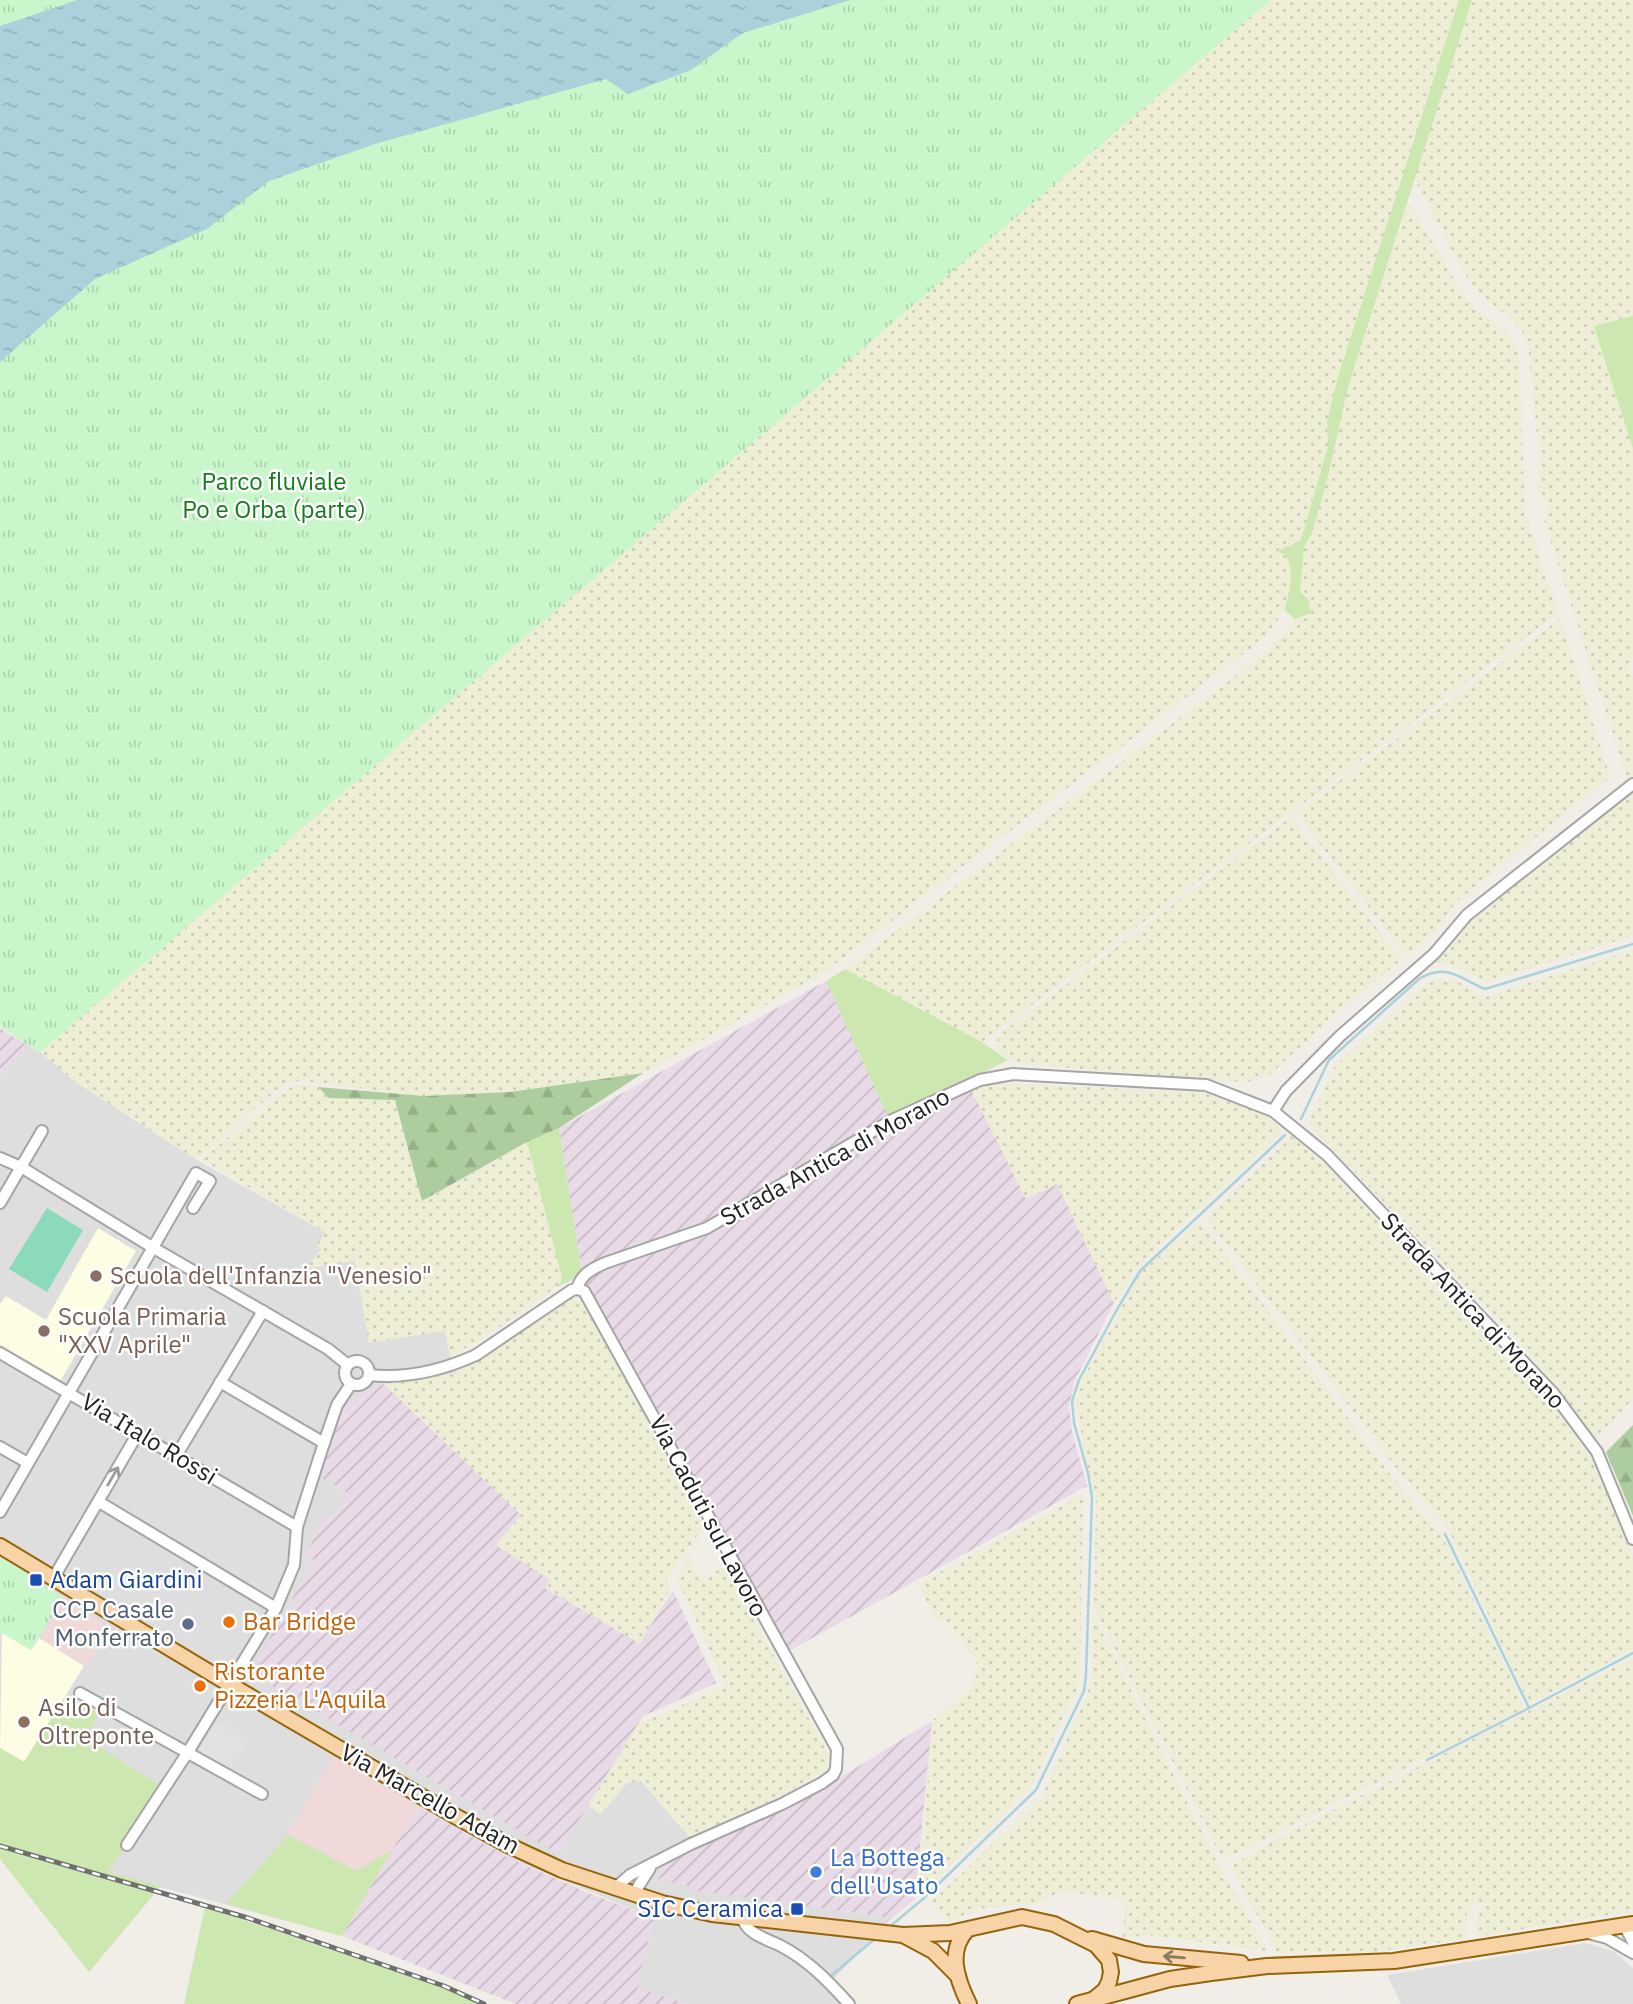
<svg xmlns="http://www.w3.org/2000/svg" width="1633" height="2004" font-family="'IBM Plex Sans',sans-serif">
  <style>
    .residential { fill: #dfdede }
    .commercial { fill: #f0d9d9 }
    .industrial { fill: url(#industrial-furrows) }
    .education { fill: #fdfde4 }
    .farmland { fill: url(#farmland-dots) }
    .grass { fill: #cde7b1 }
    .forest { fill: url(#forest-firs) }
    .park { fill: url(#park-tufts) }
    .pitch { fill: #8bdbba }
    .parking { fill: #e1e1e1 }
    .water { fill: url(#water-ripples) }
    .lines { fill: none; stroke-linecap: round; stroke-linejoin: round }
    .stream { stroke: #abd1db; stroke-width: 2.5 }
    .minor-casing { stroke: #a5a5a5; stroke-width: 14 }
    .major-casing { stroke: #956408; stroke-width: 18 }
    .minor { stroke: #fff; stroke-width: 10 }
    .major { stroke: #f7d3a7; stroke-width: 14 }
    .rail-casing { stroke: #6f6f6f; stroke-width: 5 }
    .rail { stroke: #fff; stroke-width: 2.5; stroke-dasharray: 8; stroke-linecap: butt }
    .oneway { stroke: #9b9b9b }
    .oneway2 { stroke: #8c7a64 }
    .education-dot { fill: #8d6e63; stroke: #fff; stroke-width: 2.5 }
    .transit-dot { fill: #1a4fb4; stroke: #fff; stroke-width: 2.5 }
    .food-dot { fill: #e8710a; stroke: #fff; stroke-width: 2.5 }
    .service-dot { fill: #5c6f8a; stroke: #fff; stroke-width: 2.5 }
    .shop-dot { fill: #3f7fe0; stroke: #fff; stroke-width: 2.5 }
    .labels { text-anchor: middle; stroke-width: 5; stroke-linejoin: round; paint-order: stroke }
    .park-label { font-size: 24px; fill: #127c19; stroke: #fff }
    .street-label { font-size: 24px; fill: #212121; stroke: #fff }
    .education-label { font-size: 24px; fill: #785e54; stroke: #fff; text-anchor: start }
    .transit-label { font-size: 24px; fill: #164399; stroke: #fff; text-anchor: start }
    .service-label { font-size: 24px; fill: #4e5e75; stroke: #fff; text-anchor: end }
    .food-label { font-size: 24px; fill: #c56008; stroke: #fff; text-anchor: start }
    .shop-label { font-size: 24px; fill: #366cbe; stroke: #fff; text-anchor: start }
  </style>
  <defs>
    <pattern id="industrial-furrows" width="10" height="10" patternUnits="userSpaceOnUse" patternTransform="scale(1.75)"><rect width="10" height="10" fill="#e9dae7"/><path d="M-1 1l2-2M0 10L10 0M9 11l2-2" fill="none" stroke="#c8bbc6"/></pattern>
    <pattern id="farmland-dots" width="8" height="8" patternUnits="userSpaceOnUse" patternTransform="scale(1.75)"><rect width="8" height="8" fill="#edeed5"/><path d="M2 2h.1M6 6h.1" fill="none" stroke="#cbccb7" stroke-width="1.8" stroke-linecap="round"/></pattern>
    <pattern id="forest-firs" width="22" height="20" patternUnits="userSpaceOnUse" patternTransform="scale(1.75)"><rect width="22" height="20" fill="#aecd9f"/><path d="M5 1l3.5 6h-7zM16 11l3.5 6h-7z" fill="#95b089"/></pattern>
    <pattern id="park-tufts" width="24" height="20" patternUnits="userSpaceOnUse" patternTransform="scale(1.75)"><rect width="24" height="20" fill="#c9f7cb"/><path d="M3 7l-1-3M5 7V3M7 7l1-3M15 17l-1-3M17 17v-4M19 17l1-3" fill="none" stroke="#acd3ae"/></pattern>
    <pattern id="water-ripples" width="26" height="14" patternUnits="userSpaceOnUse" patternTransform="scale(1.75)"><rect width="26" height="14" fill="#abd1db"/><path d="M2 4q2-2 4 0t4 0M15 11q2-2 4 0t4 0" fill="none" stroke="#93b3bc"/></pattern>
  </defs>
  <rect width="100%" height="100%" fill="#f1eee8"/>
  <g class="residential">
    <path d="M0 1028 31 1048 38 1050 74 1081 197 1160 325 1232 445 1331 450 1356 457 1373 385 1383 550 1580 639 1644 673 1591 716 1683 643 1716 588 1806 601 1814 627 1783 641 1780 690 1838 692 1844 786 1811 932 1721 915 1899 892 1918 826 1987 842 2004H686L635 1987 654 1918 507 1857 419 1806 342 1936 0 1844Z"/>
    <path d="M1585 1943 1613 1951 1633 1968V2004H1401L1387 1975Z"/>
  </g>
  <g class="commercial">
    <path d="M63 1597 111 1627 87 1667 39 1638Z"/>
    <path d="M334 1756 418 1806 392 1850 356 1871 287 1834Z"/>
  </g>
  <g class="industrial">
    <path d="M826 981 890 1121 967 1081 1026 1199 1057 1184 1114 1303 1075 1380 1069 1406 1072 1432 1087 1486 789 1651 582 1275 559 1128Z"/>
    <path d="M0 1028 31 1048 0 1075Z"/>
    <path d="M384 1384 521 1515 496 1546 550 1580 545 1587 639 1643 673 1591 716 1683 643 1716 558 1854 250 1673 314 1560 305 1555 327 1514 334 1518 347 1492 322 1478 337 1413 363 1391Z"/>
    <path d="M932 1721 915 1899 892 1918 692 1890 686 1885 658 1881 664 1862 691 1844 786 1811Z"/>
    <path d="M418 1806 507 1857 584 1891 654 1918 636 1987 686 2004H516L342 1936Z"/>
  </g>
  <g class="education">
    <path d="M98 1228 136 1251 61 1380 0 1345V1304L6 1296 46 1320Z"/>
    <path d="M2 1633 31 1650 39 1638 84 1666 24 1762 0 1748Z"/>
  </g>
  <g class="farmland">
    <path d="M1268 0H1459L1327 421 1328 446 1301 541 1278 552 1285 554 1289 559 1290 594 1275 626 1259 642 826 971 643 1073 510 1092 424 1096 301 1081 288 1082 278 1089 197 1160 74 1081 38 1050Z"/>
    <path d="M1468 0H1633V316L1595 327 1633 449V658L1628 660 1633 677V776L1628 780 1544 521 1547 503 1538 493 1539 456 1528 345 1523 333 1510 318 1481 295 1464 273 1416 182 1415 174Z"/>
    <path d="M1407 206 1412 208 1459 287 1472 305 1507 332 1519 353 1525 511 1558 614 982 1042 845 969 1241 672 1282 636 1295 619 1311 613 1300 592 1304 547 1312 533 1328 476 1348 387Z"/>
    <path d="M1560 619 1610 777 1456 902 1432 934 1407 957 1296 813Z"/>
    <path d="M1633 791V936L1487 982 1452 965 1434 961 1492 901Z"/>
    <path d="M1291 817 1401 960 1331 1018 1271 1074 1247 1082 1228 1081 1024 1064 1004 1056 997 1047 996 1041 1004 1031Z"/>
    <path d="M1633 950V1399L1595 1439 1520 1342 1308 1124 1334 1067 1426 983 1438 979 1461 983 1485 997Z"/>
    <path d="M967 1081 1204 1093 1258 1111 1284 1130 1137 1267 1114 1303 1057 1184 1026 1199Z"/>
    <path d="M304 1084 318 1087 329 1098 395 1100 423 1201 527 1142 561 1273 562 1280 557 1287 481 1340 450 1356 445 1331 369 1343 355 1261 307 1268 321 1249 317 1245 325 1232 201 1159 291 1087Z"/>
    <path d="M1292 1136 1324 1164 1545 1396 1592 1460 1633 1556V1649L1529 1704 1449 1530 1396 1468 1206 1218Z"/>
    <path d="M1200 1220 1390 1474 1443 1537 1522 1702 1521 1710 1223 1860 1094 1608 1096 1496 1086 1460 1076 1401 1081 1382 1141 1272Z"/>
    <path d="M567 1298H574L586 1306 704 1526 667 1578 670 1589 640 1644 545 1588 550 1580 496 1545 521 1515 384 1384 457 1373Z"/>
    <path d="M1083 1494 1080 1675 1077 1690 1031 1787 919 1896 932 1721 962 1697 973 1684 977 1674V1661L945 1620 935 1618 918 1584Z"/>
    <path d="M688 1557 702 1581 724 1566 829 1755 827 1766 822 1772 779 1797 690 1838 641 1781 627 1783 601 1814 588 1806 638 1724 726 1686 677 1580Z"/>
    <path d="M1092 1612 1220 1868 1268 1951 1148 1935 1123 1937 1125 1900 1060 1891 1038 1904 1009 1905 984 1908 966 1914 948 1923 930 1903 1041 1799 1088 1691 1091 1676Z"/>
    <path d="M1633 1658V1911L1476 1937 1475 1922 1483 1907 1475 1900 1467 1912 1464 1939 1373 1952 1278 1953 1230 1866 1286 1834Z"/>
  </g>
  <g class="grass">
    <path d="M1459 0H1472L1348 387 1328 476 1312 533 1304 547 1300 592 1308 599 1311 613 1295 619 1284 610C1290 594 1295 568 1285 554L1277 552 1301 540 1328 446 1327 421 1338 377Z"/>
    <path d="M1633 316V449L1594 326Z"/>
    <path d="M845 969 982 1042 1008 1060 890 1121 826 981Z"/>
    <path d="M559 1128 582 1275 557 1287 562 1280 561 1273 527 1142Z"/>
    <path d="M65 1697 99 1713 85 1738 165 1789 108 1872 161 1886 89 1972 0 1859V1748L24 1762Z"/>
    <path d="M288 1835 356 1871 392 1850 342 1936 226 1904Z"/>
    <path d="M205 1907 443 1986 479 2004H184Z"/>
  </g>
  <g class="forest">
    <path d="M643 1073 559 1128 527 1142 422 1201 395 1100 329 1098 318 1087 424 1096 510 1092Z"/>
    <path d="M1633 1425V1516L1606 1452Z"/>
  </g>
  <g class="park">
    <path d="M0 0H1270L39 1053 0 1026Z"/>
    <path d="M0 1558 36 1576 33 1582 63 1597 31 1650 2 1633 0 1635Z"/>
  </g>
  <path class="pitch" d="M47 1208 83 1230 47 1292 9 1269Z"/>
  <path class="parking" d="M214 1721 248 1740 231 1769 198 1750Z"/>
  <path class="water" d="M77 0H850L743 33 691 70 628 94 606 79 375 144 269 181 207 229 95 279 0 362V26Z"/>
  <g class="lines">
    <g class="stream">
      <path d="M1301 1119 1329 1060 1419 979C1447 962 1460 979 1485 989L1633 944"/>
      <path d="M1445 1534 1529 1708 1633 1653"/>
      <path d="M1427 1760 1529 1708"/>
      <path d="M887 1929 924 1898 1036 1790 1084 1691 1086 1675 1092 1497 1088 1473 1074 1423 1072 1401 1079 1380 1115 1313 1140 1271 1285 1135"/>
      <path d="M832 1975 877 1937"/>
    </g>
    <defs>
      <g id="minor">
        <path d="M1273 1111 1286 1091 1340 1036 1434 954 1467 915 1633 784"/>
        <path d="M0 1158 21 1167 152 1247 328 1349 348 1365"/>
        <path d="M0 1203 42 1131"/>
        <path d="M577 1289C581 1274 592 1269 605 1263L707 1228 892 1120 980 1080 1013 1074 1206 1085 1273 1111 1327 1155 1553 1393 1597 1452 1633 1539"/>
        <path d="M0 1353 297 1527"/>
        <circle cx="357" cy="1373" r="12"/>
        <path d="M369 1375C405 1379 443 1370 476 1355L572 1290 577 1289 584 1291 837 1749 836 1769 833 1775 822 1783 782 1804 691 1844 630 1875 614 1889"/>
        <path d="M220 1382 324 1443"/>
        <path d="M0 1447 28 1463"/>
        <path d="M176 1456 263 1311"/>
        <path d="M99 1502 276 1608"/>
        <path d="M0 1512 196 1173 210 1181 193 1208"/>
        <path d="M54 1577 138 1433"/>
        <path d="M80 1693 262 1794"/>
        <path d="M127 1845 188 1752 276 1608 294 1565 297 1527 324 1443 337 1405 351 1384"/>
        <path d="M633 1895 650 1868"/>
        <path d="M742 1917C746 1934 767 1939 781 1946 808 1960 829 1982 849 2004"/>
        <path d="M1624 1925 1633 1942"/>
        <path d="M1588 1933 1607 1938 1633 1953"/>
      </g>
      <g id="major">
        <path d="M0 1546 229 1684 455 1816 508 1845 562 1870 662 1903 712 1914 903 1935 950 1933 1022 1917 1054 1924 1096 1945 1109 1960 1111 1972 1109 1982 1105 1990 1093 2000"/>
        <path d="M967 1930C947 1951 957 1980 969 2004"/>
        <path d="M905 1936 933 1951 958 1976"/>
        <path d="M1092 1939 1144 1954 1241 1963"/>
        <path d="M1077 2004 1170 1979 1211 1973 1267 1966 1394 1961 1633 1924"/>
      </g>
    </defs>
    <use href="#minor" class="minor-casing"/>
    <use href="#major" class="major-casing"/>
    <use href="#minor" class="minor"/>
    <use href="#major" class="major"/>
    <defs>
      <path id="rail" d="M0 1846 248 1918 444 1986 484 2004"/>
    </defs>
    <use href="#rail" class="rail-casing"/>
    <use href="#rail" class="rail"/>
  </g>
  <defs><path id="oneway-shaft" d="M-6 0H5M1.5-3L5.5 0L1.5 3" fill="none" stroke-width="1.6" stroke-linecap="round" stroke-linejoin="round" transform="scale(1.75)"/></defs>
  <use class="oneway" href="#oneway-shaft" transform="translate(113 1476) rotate(-60)"/>
  <use class="oneway2" href="#oneway-shaft" transform="translate(1174 1957) rotate(-175)"/>
  <g class="education-dot">
    <circle cx="96" cy="1276" r="7"/>
    <circle cx="44" cy="1331" r="7"/>
    <circle cx="24" cy="1722" r="7"/>
  </g>
  <g class="transit-dot">
    <rect x="29" y="1573" width="14" height="14" rx="3.5"/>
    <rect x="790" y="1902" width="14" height="14" rx="3.5"/>
  </g>
  <g class="food-dot">
    <circle cx="229" cy="1622" r="7"/>
    <circle cx="200" cy="1686" r="7"/>
  </g>
  <circle class="service-dot" cx="188" cy="1624" r="7"/>
  <circle class="shop-dot" cx="816" cy="1872" r="7"/>
  <g class="labels">
    <g class="park-label">
      <text x="274" y="490">Parco fluviale<tspan x="274" dy="28">Po e Orba (parte)</tspan></text>
    </g>
    <g class="street-label">
      <text transform="translate(835 1157) rotate(-29)" y="8">Strada Antica di Morano</text>
      <text transform="translate(1473 1311) rotate(47)" y="8">Strada Antica di Morano</text>
      <text transform="translate(149 1439) rotate(31)" y="8">Via Italo Rossi</text>
      <text transform="translate(708 1516) rotate(62)" y="8">Via Caduti sul Lavoro</text>
      <text transform="translate(430 1799) rotate(29)" y="8">Via Marcello Adam</text>
    </g>
    <g class="education-label">
      <text x="110" y="1284">Scuola dell'Infanzia "Venesio"</text>
      <text x="58" y="1325">Scuola Primaria<tspan x="58" dy="28">"XXV Aprile"</tspan></text>
      <text x="38" y="1716">Asilo di<tspan x="38" dy="28">Oltreponte</tspan></text>
    </g>
    <g class="transit-label">
      <text x="50" y="1588">Adam Giardini</text>
      <text x="783" y="1917" text-anchor="end">SIC Ceramica</text>
    </g>
    <g class="service-label">
      <text x="174" y="1618">CCP Casale<tspan x="174" dy="28">Monferrato</tspan></text>
    </g>
    <g class="food-label">
      <text x="243" y="1630">Bar Bridge</text>
      <text x="214" y="1680">Ristorante<tspan x="214" dy="28">Pizzeria L'Aquila</tspan></text>
    </g>
    <g class="shop-label">
      <text x="830" y="1866">La Bottega<tspan x="830" dy="28">dell'Usato</tspan></text>
    </g>
  </g>
</svg>
